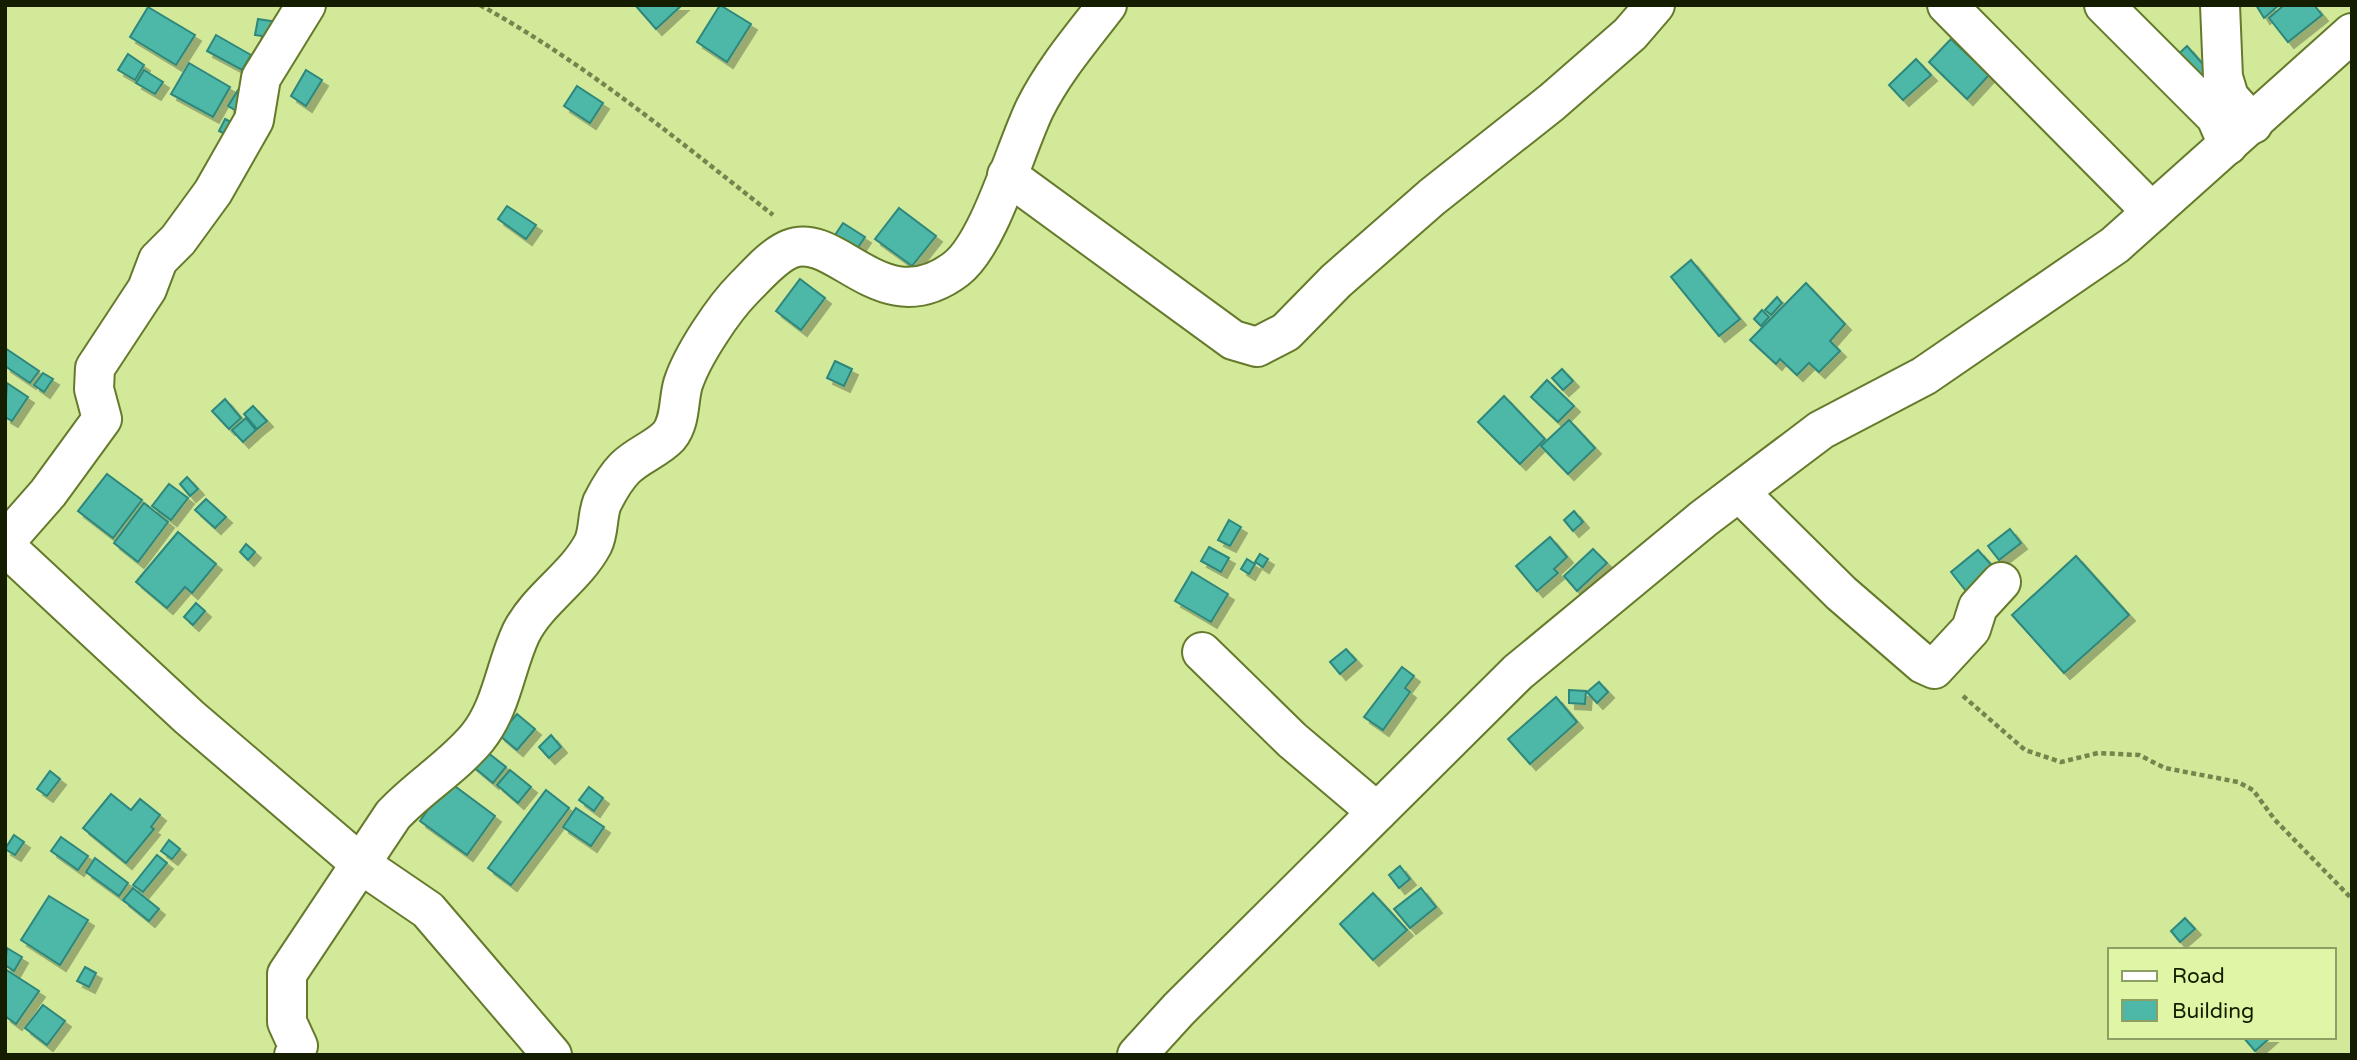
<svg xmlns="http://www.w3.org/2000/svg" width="2357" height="1060" font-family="'Varela Round',sans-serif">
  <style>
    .building { fill: #4db7a8; stroke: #2e877b; stroke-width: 2; filter: url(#shadow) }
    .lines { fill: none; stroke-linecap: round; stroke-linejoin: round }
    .minor-casing { stroke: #657a2b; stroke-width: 42 }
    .path { stroke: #75854e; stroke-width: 4.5; stroke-dasharray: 5 3.5; stroke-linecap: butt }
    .minor { stroke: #fff; stroke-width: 38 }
  </style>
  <defs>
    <filter id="shadow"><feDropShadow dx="6" dy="6" stdDeviation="0" flood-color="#0004"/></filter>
  </defs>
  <rect width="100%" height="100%" fill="#d1e999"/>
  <g class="building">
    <path d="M635 5H682L656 29Z"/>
    <path d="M720 5 751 24 727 62 697 42Z"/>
    <path d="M2256 5H2277L2278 6 2264 18Z"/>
    <path d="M2284 5H2314L2322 15 2288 42 2269 18Z"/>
    <path d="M148 7 195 35 176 65 130 37Z"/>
    <path d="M258 19 278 22 275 38 255 35Z"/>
    <path d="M216 35 251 55 242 70 207 51Z"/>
    <path d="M1951 39 1989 75 1967 99 1929 62Z"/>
    <path d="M2187 46 2208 70 2192 85 2171 61Z"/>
    <path d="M128 54 144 65 135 80 118 70Z"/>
    <path d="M1916 59 1931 75 1903 100 1889 85Z"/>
    <path d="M189 63 230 87 213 117 171 94Z"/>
    <path d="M144 70 163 82 155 94 136 83Z"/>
    <path d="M306 70 322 80 306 106 291 96Z"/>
    <path d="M577 86 603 103 590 123 564 106Z"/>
    <path d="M238 90 254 99 245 116 228 106Z"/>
    <path d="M225 119 237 125 231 137 219 131Z"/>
    <path d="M507 206 536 225 526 239 498 219Z"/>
    <path d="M899 208 936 236 912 266 875 239Z"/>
    <path d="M843 223 865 237 855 252 833 238Z"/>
    <path d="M1691 260 1740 319 1719 336 1671 277Z"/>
    <path d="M800 279 825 298 801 330 776 311Z"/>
    <path d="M1806 283 1845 324 1830 341 1840 351 1819 372 1809 363 1797 375 1780 359 1776 364 1750 340Z"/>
    <path d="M1777 297 1782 303 1771 315 1765 310Z"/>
    <path d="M1762 310 1769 317 1761 326 1754 319Z"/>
    <path d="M5 348 39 371 30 383 5 366Z"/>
    <path d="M835 361 852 369 844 386 827 378Z"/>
    <path d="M1562 369 1573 381 1563 390 1552 378Z"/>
    <path d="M43 373 53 379 44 392 34 385Z"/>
    <path d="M1547 380 1574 406 1558 422 1531 397Z"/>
    <path d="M7 383 28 397 12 421 5 417Z"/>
    <path d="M1504 396 1545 439 1520 464 1478 422Z"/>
    <path d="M225 399 241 418 229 429 212 411Z"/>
    <path d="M253 406 267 421 257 429 244 414Z"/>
    <path d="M246 418 256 430 243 442 232 430Z"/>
    <path d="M1569 420 1595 448 1568 474 1541 446Z"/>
    <path d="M107 474 142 500 113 538 78 511Z"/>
    <path d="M187 477 198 489 190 496 180 484Z"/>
    <path d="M169 484 188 498 171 520 152 506Z"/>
    <path d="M206 499 226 517 215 528 195 510Z"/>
    <path d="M144 503 168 522 138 562 114 543Z"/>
    <path d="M1574 511 1583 522 1573 531 1564 520Z"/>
    <path d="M1229 520 1241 527 1230 546 1218 540Z"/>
    <path d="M2010 529 2021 543 1999 560 1988 546Z"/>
    <path d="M178 532 216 564 192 593 185 587 167 608 136 582Z"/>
    <path d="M1550 537 1567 557 1554 569 1558 573 1537 591 1516 566Z"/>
    <path d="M246 544 255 552 248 560 240 552Z"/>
    <path d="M1209 547 1229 558 1221 572 1201 561Z"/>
    <path d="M1593 549 1607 563 1577 591 1564 576Z"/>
    <path d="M1978 550 1994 568 1966 591 1951 572Z"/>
    <path d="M1260 554 1268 559 1263 567 1255 562Z"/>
    <path d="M2076 556 2129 615 2064 673 2012 615Z"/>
    <path d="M1247 559 1255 564 1249 574 1241 569Z"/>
    <path d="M1192 572 1228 594 1211 622 1175 601Z"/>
    <path d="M196 603 205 611 193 625 184 617Z"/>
    <path d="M1346 649 1356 660 1340 674 1330 662Z"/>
    <path d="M1402 667 1414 676 1405 688 1410 692 1383 730 1364 717Z"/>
    <path d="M1599 682 1608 692 1597 703 1587 692Z"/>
    <path d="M1569 690 1586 691 1585 704 1569 703Z"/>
    <path d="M1556 697 1577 722 1530 764 1508 739Z"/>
    <path d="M517 714 535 729 517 750 499 735Z"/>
    <path d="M551 735 561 747 549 758 539 747Z"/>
    <path d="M477 744 506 767 493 783 464 759Z"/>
    <path d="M510 770 531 787 518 803 497 785Z"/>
    <path d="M50 771 60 779 47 796 37 789Z"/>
    <path d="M448 781 495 816 467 855 420 821Z"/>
    <path d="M589 787 603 798 594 811 579 800Z"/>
    <path d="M546 790 569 808 511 885 488 868Z"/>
    <path d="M111 794 131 810 140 799 160 815 151 827 154 829 126 863 83 828Z"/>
    <path d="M576 808 604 827 591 846 563 827Z"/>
    <path d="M14 835 24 842 15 855 5 849Z"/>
    <path d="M61 837 88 856 78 870 51 851Z"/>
    <path d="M169 840 180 849 172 859 161 851Z"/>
    <path d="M157 855 167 863 143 892 133 885Z"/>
    <path d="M95 858 128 883 119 896 86 872Z"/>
    <path d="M1400 866 1410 879 1399 888 1389 875Z"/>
    <path d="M133 888 159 909 149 921 123 900Z"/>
    <path d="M1421 888 1436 907 1410 928 1394 909Z"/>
    <path d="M1373 893 1407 930 1373 960 1340 924Z"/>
    <path d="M49 896 88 920 60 965 21 940Z"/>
    <path d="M2185 918 2195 929 2180 942 2171 931Z"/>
    <path d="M7 948 22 957 14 971 5 965Z"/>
    <path d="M85 967 96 973 89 987 77 981Z"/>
    <path d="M5 969 39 991 16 1024 5 1016Z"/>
    <path d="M43 1005 65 1021 47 1045 25 1028Z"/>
    <path d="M2243 1037H2271L2255 1051Z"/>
  </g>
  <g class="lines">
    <defs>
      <g id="minor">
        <path d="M1947 5 2152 212"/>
        <path d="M2104 5 2216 117 2228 145"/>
        <path d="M2220 5 2223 77 2229 97 2253 124"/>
        <path d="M1007 175 1233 340 1257 347 1286 332 1336 281 1432 197 1552 102 1630 34 1655 5"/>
        <path d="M1739 492 1841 593 1923 664 1934 669 1971 629 1978 607 2001 582"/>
        <path d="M5 542 48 493 102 419 94 389 95 368 147 289 158 260 178 240 213 192 254 120 261 78 306 5"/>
        <path d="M5 546 189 717 362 865 428 910 552 1055"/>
        <path d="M1202 652 1292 740 1377 812"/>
        <path d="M294 1055 298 1046 287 1022V974L393 815C419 787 452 768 477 738 502 707 505 667 521 633 538 599 575 578 593 544 599 532 597 516 602 503 607 493 617 476 625 468 638 455 657 449 669 436 681 421 678 401 683 384 692 356 723 309 744 288 756 276 774 255 790 249 837 230 882 325 956 269 990 243 1015 149 1035 108 1054 70 1081 39 1107 5"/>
        <path d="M1137 1055 1179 1009 1518 672 1703 519 1821 430 1924 376 2115 245 2352 33"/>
      </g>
    </defs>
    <use href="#minor" class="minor-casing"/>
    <g class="path">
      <path d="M480 5C585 63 679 141 773 215"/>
      <path d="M1963 696 2025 750 2061 762 2098 753 2139 755 2165 768 2238 782 2253 790 2275 820 2352 899"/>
    </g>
    <use href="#minor" class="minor"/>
  </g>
  <rect width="2357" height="1060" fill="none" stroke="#151d00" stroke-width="14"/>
  <rect x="2108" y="948" width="228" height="91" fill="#def6a6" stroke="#8e9f64" stroke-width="2"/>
  <rect x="2122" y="971" width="35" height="10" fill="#ffffff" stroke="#8e9f64" stroke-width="2"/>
  <text x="2172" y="983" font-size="21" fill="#151d00">Road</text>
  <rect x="2122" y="1000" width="35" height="21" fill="#4db7a8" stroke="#8e9f64" stroke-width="2"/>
  <text x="2172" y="1018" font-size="21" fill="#151d00">Building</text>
</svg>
